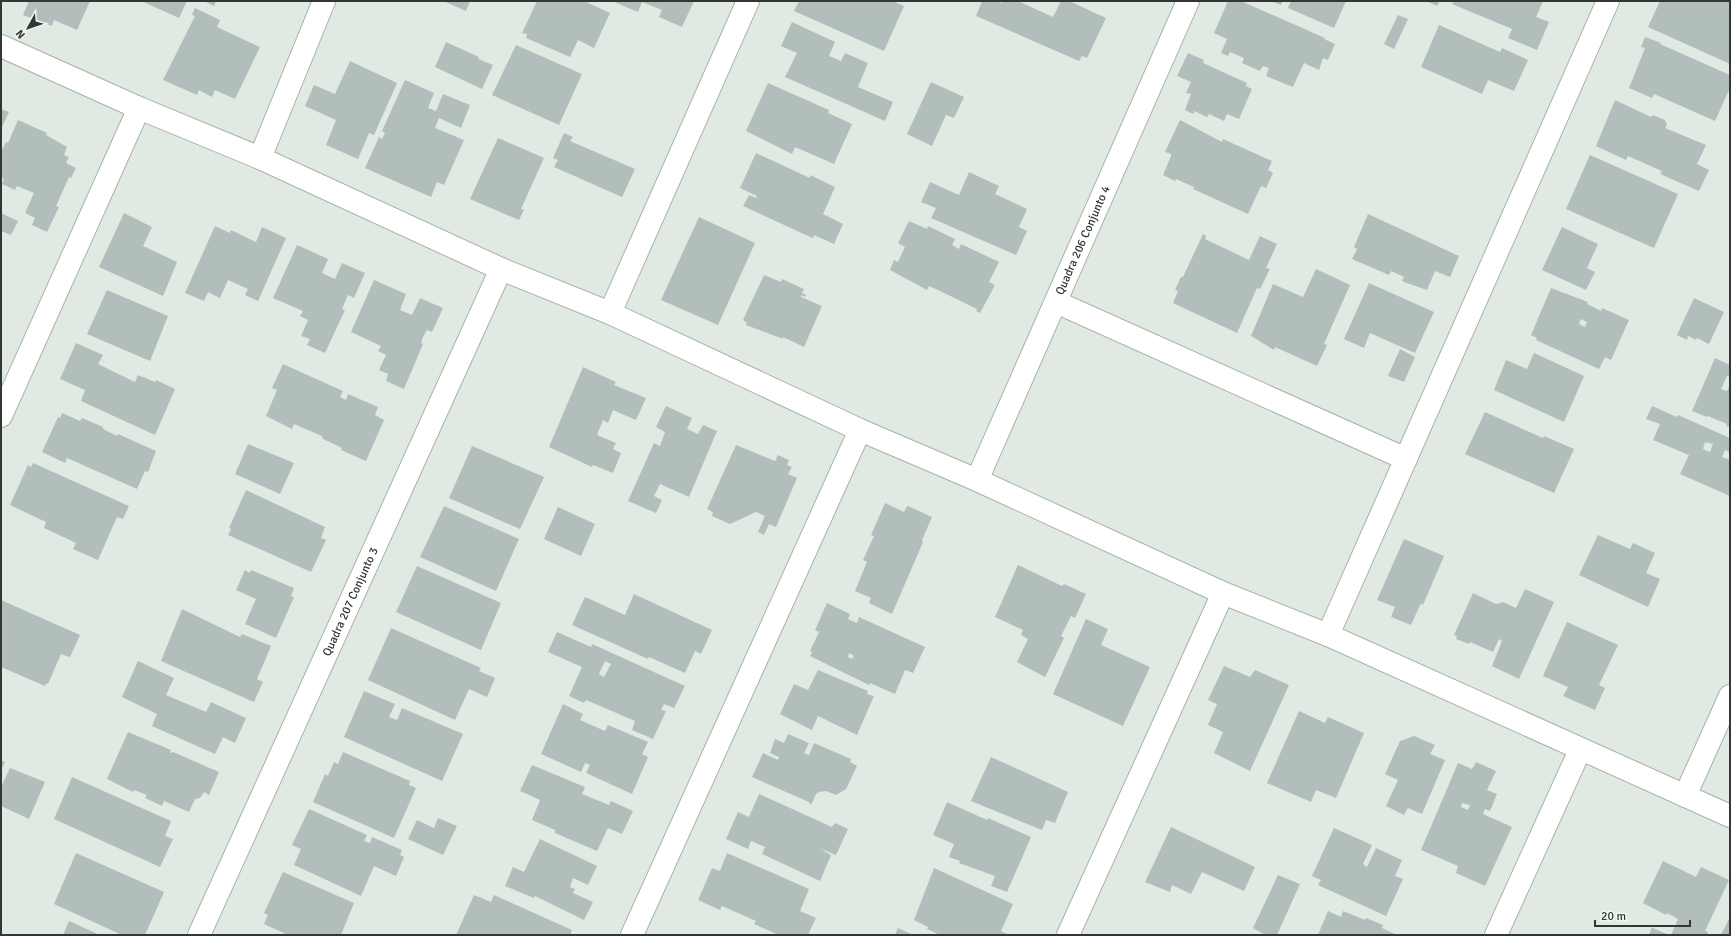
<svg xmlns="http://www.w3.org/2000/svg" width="1731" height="936" font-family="Signika,sans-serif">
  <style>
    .building { fill: #b2bebb; fill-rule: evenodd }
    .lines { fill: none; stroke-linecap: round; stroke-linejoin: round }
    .minor-casing { stroke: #a8b1aa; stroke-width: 24 }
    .minor { stroke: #fff; stroke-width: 22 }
    .labels { text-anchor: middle; stroke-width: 3; stroke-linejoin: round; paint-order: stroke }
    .street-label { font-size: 12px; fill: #333734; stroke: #eef7f0 }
  </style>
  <rect width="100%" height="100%" fill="#e1eae2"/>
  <g class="building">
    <path d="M29 1H90L77 30 54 20 52 26 23 15Z"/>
    <path d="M141 1H187L179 18Z"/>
    <path d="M204 1H216L214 6Z"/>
    <path d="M443 1H470L466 11Z"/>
    <path d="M537 1 584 2V1L610 13 594 48 578 40 570 57 526 38 527 34 522 33Z"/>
    <path d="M612 1H694L682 27 659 17 662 10 642 2 638 12Z"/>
    <path d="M799 1H892L904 6 884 51 794 11Z"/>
    <path d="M982 1H996L1001 3 1002 1H1018L1053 17 1061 1H1069L1106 18 1087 58 1082 56 1079 61 976 16Z"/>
    <path d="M1228 1H1241L1325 38 1324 39 1335 44 1328 60 1323 58 1319 70 1304 63 1293 87 1266 76 1269 68 1263 66 1260 71 1242 63 1244 58 1230 52 1228 56 1221 53 1227 39 1214 33Z"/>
    <path d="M1271 1H1283L1281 5Z"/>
    <path d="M1291 1H1346L1334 28 1288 8Z"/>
    <path d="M1426 1H1440L1437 6Z"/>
    <path d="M1454 1H1543L1536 17 1549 22 1537 50 1508 38 1512 29 1452 4Z"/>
    <path d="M1660 1H1730V64L1648 27Z"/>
    <path d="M195 8 220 20 217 27 260 47 235 99 215 90 212 97 199 90 197 95 163 80 195 16 192 15Z"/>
    <path d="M1398 15 1408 19 1394 49 1384 44Z"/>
    <path d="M792 22 835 42 829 56 841 61 845 53 868 63 858 87 893 102 885 121 785 77 797 53 781 46Z"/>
    <path d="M1439 25 1500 52 1502 48 1528 60 1514 91 1488 80 1482 94 1421 67Z"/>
    <path d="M1645 37 1661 43 1660 44 1730 75V88L1715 121 1654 94 1652 98 1629 88 1645 48 1641 47Z"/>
    <path d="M446 42 479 57 478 59 493 65 482 89 435 67Z"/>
    <path d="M516 45 582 74 559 125 492 95Z"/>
    <path d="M1188 53 1204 60 1203 63 1247 83 1246 86 1252 89 1239 119 1227 114 1224 121 1209 114 1207 117 1194 111 1193 114 1185 110 1191 94 1186 93 1191 82 1177 76Z"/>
    <path d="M350 61 397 83 374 135 369 133 358 159 326 145 336 120 305 106 314 85 335 94Z"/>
    <path d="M405 80 434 93 428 108 436 111 443 94 470 105 461 128 439 118 435 128 464 140 444 185 437 182 431 197 365 168 379 137 382 139 385 133 382 131Z"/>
    <path d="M931 82 964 97 954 118 946 115 932 146 907 134Z"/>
    <path d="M768 83 829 110 828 113 852 124 834 164 795 147 792 154 746 131Z"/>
    <path d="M1615 100 1651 117 1653 115 1665 120 1667 125 1665 128 1706 145 1697 164 1709 170 1699 191 1660 174 1662 171 1628 156 1626 160 1596 146Z"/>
    <path d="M1 109 9 112 1 129Z"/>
    <path d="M18 120 47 133 46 135 67 147 64 155 69 157 66 163 76 168 71 178 69 177 56 206 59 207 47 232 32 225 35 218 25 213 34 193 17 186 15 190 2 184 4 179 1 177V152L6 142 8 143Z"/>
    <path d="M1180 120 1222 142 1223 139 1272 161 1268 170 1273 173 1266 188 1261 186 1248 214 1193 189 1194 187 1176 179 1175 181 1163 175 1171 156V154L1165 152Z"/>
    <path d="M564 133 573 137 570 141 635 169 622 197 554 167 558 160 553 158Z"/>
    <path d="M498 138 544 158 521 209 524 210 519 220 470 199Z"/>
    <path d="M756 153 810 178V175L835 187 823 214 843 224 834 244 814 235 813 238 808 236 743 206 749 195 756 198 757 196 740 188Z"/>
    <path d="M1590 155 1678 194 1654 248 1566 209Z"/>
    <path d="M969 172 999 186 995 194 1027 209 1019 227 1027 231 1016 255 931 218 936 208 921 202 930 182 959 195Z"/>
    <path d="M1 213 18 221 11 235 1 231Z"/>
    <path d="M124 213 152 227 143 246 177 262 163 296 99 267Z"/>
    <path d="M1368 214 1459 256 1450 277 1435 271 1427 290 1404 282 1402 281 1404 277 1391 271 1389 275 1352 259 1357 249 1354 247Z"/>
    <path d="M699 217 755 243 718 325 661 300Z"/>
    <path d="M909 221 927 229 928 226 955 239 952 245 959 249 961 244 999 262 989 282 995 285 980 313 976 311 977 309 940 291 929 286 927 290 890 270 894 260 898 262 905 247 898 243Z"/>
    <path d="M215 226 230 233 231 230 256 242 262 227 286 238 258 301 245 295 248 289 228 280 220 298 208 292 204 301 185 293Z"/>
    <path d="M1562 227 1598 244 1587 268 1595 272 1586 290 1542 270Z"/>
    <path d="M1203 234 1206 236 1205 239 1249 260 1260 236 1277 244 1266 268 1270 269 1260 289 1257 288 1237 333 1173 303 1178 291 1175 290 1181 277H1183Z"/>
    <path d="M297 245 328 259 322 273 335 279 342 263 365 273 354 298 348 295 342 309 345 310 325 353 307 345 310 339 301 336 308 320 300 316 303 311 273 298Z"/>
    <path d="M1316 269 1350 285 1324 344 1327 345 1317 366 1275 347 1274 350 1251 336 1273 284 1303 297Z"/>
    <path d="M764 275 781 282 782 279 804 289 802 293 806 295 805 297 801 295V297L822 306 804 347 783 337V339L746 325 747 323 743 320Z"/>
    <path d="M374 280 406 294 400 310 412 315 420 298 443 308 432 332 427 330 423 337 421 343 423 344 404 389 386 381 388 374 379 370 386 355 378 351 381 346 351 332Z"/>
    <path d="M1369 283 1434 312 1415 353 1370 333 1364 348 1344 339Z"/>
    <path d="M1551 288 1588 302 1587 304 1601 311 1602 308 1629 320 1611 360 1605 357 1599 369 1536 340 1537 338 1531 335ZM1581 319 1587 322 1585 327 1579 324Z"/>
    <path d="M107 290 168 316 150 361 87 334Z"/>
    <path d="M1694 298 1724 312 1709 344 1697 338 1696 340 1688 336 1687 340 1677 335Z"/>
    <path d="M76 343 103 355 98 364 135 382 138 375 155 382 156 380 175 389 155 435 81 401 85 390 60 379Z"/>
    <path d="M1400 349 1415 357 1404 382 1388 376Z"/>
    <path d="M1534 353 1584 376 1564 422 1494 390 1506 360 1527 369Z"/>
    <path d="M1715 358 1730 365V377L1727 376 1721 389 1727 391 1730 385V427L1726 426 1727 424 1708 416 1707 417 1692 411Z"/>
    <path d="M283 364 343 391 340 397 346 400 348 394 378 407 375 415 384 420 366 461 341 450 342 448 323 439 322 436 294 424 292 429 266 416 277 390 272 388Z"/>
    <path d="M583 367 616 382 614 385 646 398 636 420 613 410 608 423 603 420 597 435 616 443 613 449 621 453 613 473 593 465 592 467 549 447Z"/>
    <path d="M666 406 692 418 687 429 698 434 703 425 717 431 689 497 660 484 654 496 662 500 656 513 628 501 654 443 660 446 665 432 656 427Z"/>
    <path d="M1652 406 1677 417 1678 415 1730 438V452L1725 450 1722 457 1730 460V496L1680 474 1689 455 1653 440 1660 424 1646 419ZM1705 442 1713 444 1710 452 1703 449Z"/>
    <path d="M1485 412 1543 438 1544 436 1574 449 1554 493 1465 454Z"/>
    <path d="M62 413 80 421 82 418 103 427V429L117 436 118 434 156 451 148 472 145 471 137 489 67 458 65 463 42 452 58 417 60 418Z"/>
    <path d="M248 444 294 463 280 494 235 474Z"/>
    <path d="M736 445 775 461 778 455 789 460 787 465 792 467 788 474 797 478 776 527 769 524 764 535 758 532 765 516 756 512 730 524 712 516 713 512 707 509Z"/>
    <path d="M472 446 544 477 520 529 449 498Z"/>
    <path d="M33 463 129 506 123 519 117 517 98 560 73 549 76 543 44 528 46 522 10 505 28 465 31 467Z"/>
    <path d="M246 490 325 527 321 538 326 540 311 572 228 535 231 529 229 528Z"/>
    <path d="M885 503 904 512 907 506H908L932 517 922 540 923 542 892 614 869 603 871 598 855 591 867 562 863 560 874 536 871 535Z"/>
    <path d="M444 506 519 539 496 591 420 557Z"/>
    <path d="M558 507 595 524 581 556 544 539Z"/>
    <path d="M1598 535 1630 549 1633 543 1655 553 1646 573 1660 579 1648 607 1579 575Z"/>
    <path d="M1404 539 1444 556 1423 605 1421 603 1411 625 1391 617 1395 607 1377 600Z"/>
    <path d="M1018 565 1062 586 1064 584 1086 594 1075 618 1071 616 1061 636 1064 638 1045 677 1017 662 1028 639 1021 635 1023 630 995 617Z"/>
    <path d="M417 566 501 603 481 650 396 612Z"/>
    <path d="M245 570 250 573 251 570 294 588 291 596 294 597 276 638 245 624 256 599 236 590Z"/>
    <path d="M1525 589 1554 602 1519 679 1492 666 1502 641 1499 639 1493 652 1470 642 1469 644 1456 639 1457 636 1454 635 1473 593 1496 604 1503 602 1516 608Z"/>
    <path d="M634 594 712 630 701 654 695 651 685 673 649 657 648 659 572 625 585 597 625 615Z"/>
    <path d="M1 600 80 635 70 657 61 654 48 684 46 683 45 686 1 667Z"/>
    <path d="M827 603 850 614 848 619 857 623 859 617 925 647 913 673 905 670 895 694 870 683 869 685 810 656 812 652 810 651 819 632 815 630ZM849 653 854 656 852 659 848 657Z"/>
    <path d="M182 609 240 637 242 634 271 646 257 679 263 682 254 702 161 661Z"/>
    <path d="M1086 619 1108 629 1101 645 1150 667 1123 726 1053 694Z"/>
    <path d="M1567 622 1618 645 1599 685 1605 688 1595 710 1563 696 1568 687 1543 676Z"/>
    <path d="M391 628 481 668 479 671 495 678 487 697 469 689 455 720 368 680Z"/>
    <path d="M557 632 591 647 592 644 685 686 674 708 664 704 661 710 666 711 653 739 632 730 635 721 586 700 584 703 569 696 582 667 548 652ZM605 661 611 664 604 677 599 674Z"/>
    <path d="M138 661 174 678 166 695 206 712 211 702 246 718 235 743 223 737 215 754 152 726 157 714 122 697Z"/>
    <path d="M1224 666 1250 677 1255 670 1289 685 1250 771 1214 753 1223 732 1208 725 1217 704 1208 700Z"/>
    <path d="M818 670 868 691 867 694 874 696 857 735 818 716 812 730 780 714 794 684 808 690Z"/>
    <path d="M364 691 395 704 389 717 397 720 402 708 463 734 442 781 344 737Z"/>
    <path d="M563 704 583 714 580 720 605 731 608 725 648 742 642 754 648 757 632 794 586 773 590 765 585 763 581 772 541 754Z"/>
    <path d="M1299 711 1325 723 1328 717 1364 733 1336 798 1316 790 1311 802 1267 783Z"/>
    <path d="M128 732 171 750 170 753 173 752 219 772 209 795 204 792 200 798 195 799 189 812 164 801 162 806 145 798 147 795 134 790 133 792 107 779Z"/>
    <path d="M788 734 809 743 804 753 809 755 814 743 851 759 850 762 857 766 846 789 836 795 826 791 819 792 816 794 811 805 809 802 752 777 763 753 778 760 779 757 770 753 775 739 784 743Z"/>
    <path d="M1414 736 1435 745 1430 754 1445 760 1422 814 1408 808 1404 815 1386 806 1398 780 1385 774 1400 741Z"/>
    <path d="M343 752 410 781 409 785 416 788 394 838 313 802 325 774 328 776 334 762 338 764Z"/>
    <path d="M991 757 1068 792 1055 823 1046 820 1042 830 971 801Z"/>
    <path d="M1 760 5 762 1 770Z"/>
    <path d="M1476 762 1496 771 1487 790 1497 794 1490 811 1485 809 1483 814 1512 827 1485 886 1456 873 1458 866 1421 850 1458 763 1472 769ZM1462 803 1470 805 1468 810 1461 807Z"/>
    <path d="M532 765 585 787 582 794 609 805 611 801 633 811 622 834 608 828 597 851 555 833V830L532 820 540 800 520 791Z"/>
    <path d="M10 768 45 782 29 819 1 806V787Z"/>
    <path d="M72 777 171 821 165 836 173 839 160 867 54 819Z"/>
    <path d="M759 794 832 827 835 823 848 829 836 855 819 848 831 855 820 881 762 854 765 847 751 841 748 849 726 839 738 812 749 817Z"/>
    <path d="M947 802 987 820 988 818 1031 837 1007 892 991 886 995 876 959 863 960 861 949 857 954 844 933 835Z"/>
    <path d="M309 809 367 835 364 841 370 843 372 837 402 850 400 855 404 857 396 876 374 866 361 896 294 865 301 849 292 845Z"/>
    <path d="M438 818 457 826 443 855 408 839 417 820 434 828Z"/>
    <path d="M1171 827 1255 867 1244 891 1202 872 1191 894 1172 885 1170 892 1145 882Z"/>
    <path d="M1334 828 1372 845 1363 864 1367 867 1376 848 1402 860 1395 876 1403 879 1386 916 1318 885 1321 880 1312 876Z"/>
    <path d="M540 839 597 866 588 885 573 878 570 887 575 889 573 893 593 902 584 920 535 896 534 898 505 886 513 867 524 872Z"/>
    <path d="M76 853 164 892 145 935H122L54 904Z"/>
    <path d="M727 853 809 889 800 911 816 918 808 935H779L754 924 756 921 722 906 720 910 698 900 712 868 720 871Z"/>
    <path d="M1663 861 1696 877 1701 867 1729 880 1705 931 1708 932 1707 935H1671L1678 919 1667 913 1666 915 1643 903Z"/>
    <path d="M934 868 1013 904 1001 931 1009 935H940L927 929 928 927 914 920Z"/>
    <path d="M283 872 354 903 341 935H288L264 924 268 915 264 913Z"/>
    <path d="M1278 875 1300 884 1277 935H1265L1253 928Z"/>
    <path d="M474 895 491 902 494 895 572 930 570 935H456Z"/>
    <path d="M1328 911 1341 917 1343 911 1365 920 1366 918 1383 925 1382 928 1397 935H1318Z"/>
    <path d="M1730 917V935H1721Z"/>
    <path d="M69 921 100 935H63Z"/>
    <path d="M1652 927 1653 928 1669 935H1649Z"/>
    <path d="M898 928 913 935H895Z"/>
  </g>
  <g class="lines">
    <defs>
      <g id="minor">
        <path d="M1 46 139 108 260 158 501 269 610 313 860 430 977 480 1223 593 1328 635 1730 816"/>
        <path d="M260 158 324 1"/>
        <path d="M1056 302 1406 459"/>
        <path d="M610 313 748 1"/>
        <path d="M1 416 139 108"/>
        <path id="s1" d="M977 480 1188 1"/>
        <path d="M1328 635 1608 1"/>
        <path d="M1685 796 1730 696"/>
        <path id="s2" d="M199 935 501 269"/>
        <path d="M632 935 860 430"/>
        <path d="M1068 935 1223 593"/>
        <path d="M1496 935 1580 750"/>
      </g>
    </defs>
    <use href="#minor" class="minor-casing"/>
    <use href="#minor" class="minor"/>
  </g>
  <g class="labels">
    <g class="street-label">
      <text dy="4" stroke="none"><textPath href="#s1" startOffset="262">Quadra 206 Conjunto 4</textPath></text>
      <text dy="4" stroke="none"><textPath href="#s2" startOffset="366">Quadra 207 Conjunto 3</textPath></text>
    </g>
  </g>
  <rect width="1731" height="936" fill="none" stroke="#333734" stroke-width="4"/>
  <g transform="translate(28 28) rotate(230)" stroke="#eef7f0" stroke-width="3" paint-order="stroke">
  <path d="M0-3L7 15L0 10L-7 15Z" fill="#333734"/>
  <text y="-6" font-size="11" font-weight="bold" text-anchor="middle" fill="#333734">N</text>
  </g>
  <path d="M1595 920v6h95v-6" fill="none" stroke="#333734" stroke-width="2"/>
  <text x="1601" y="920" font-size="12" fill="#333734" stroke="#eef7f0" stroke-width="3" paint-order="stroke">20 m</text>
</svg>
